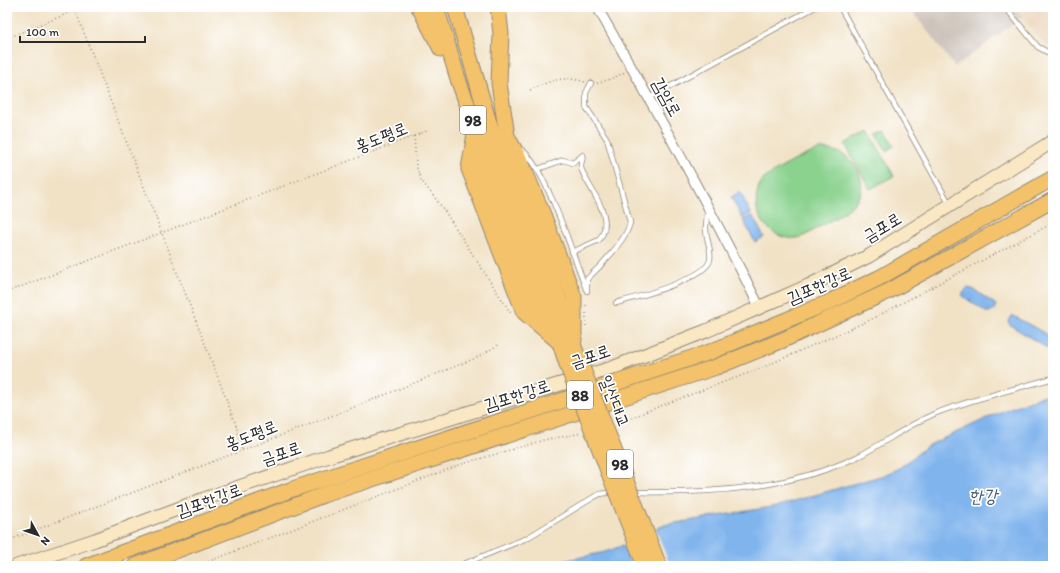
<svg xmlns="http://www.w3.org/2000/svg" width="1060" height="573" font-family="Itim,'Poor Story',sans-serif">
  <style>
    .built { fill: #ead3b8 }
    .industrial { fill: #ccc2b9 }
    .green { fill: #8ad28e; stroke: #5a7e5c }
    .water { fill: #80b4ed; stroke: #56708c }
    .pier { fill: #f1e2c6 }
    .lines { fill: none; stroke-linecap: round; stroke-linejoin: round }
    .service-casing { stroke: #8e8678; stroke-width: 6 }
    .minor-casing { stroke: #8e8678; stroke-width: 11 }
    .secondary-casing { stroke: #8e8678; stroke-width: 15 }
    .trunk-casing { stroke: #8e8678; stroke-width: 17 }
    .path { stroke: #8e8678; stroke-width: 1.5; stroke-dasharray: 1 3; stroke-linecap: butt }
    .service { stroke: #fff; stroke-width: 4.5 }
    .minor { stroke: #fff; stroke-width: 9 }
    .secondary { stroke: #fae7c3; stroke-width: 13 }
    .trunk { stroke: #f3c26a; stroke-width: 15 }
    .trunk-bridge-casing { stroke: #8e8678; stroke-width: 17; stroke-linecap: butt }
    .trunk-bridge { stroke: #f3c26a; stroke-width: 15 }
    .labels { text-anchor: middle; stroke-width: 3.5; stroke-linejoin: round; paint-order: stroke }
    .shield { fill: #fff; stroke: #6b6b6b; stroke-width: 1 }
    .shield-label { font-size: 16px; font-weight: bold; fill: #2b2b2b }
    .street-label { font-size: 17px; fill: #2b2b2b; stroke: #fff }
    .water-label { font-size: 18px; font-style: italic; fill: #495b6f; stroke: #fff }
  </style>
  <rect width="100%" height="100%" fill="#fff"/>
  <filter id="ink" filterUnits="userSpaceOnUse"><feTurbulence type="fractalNoise" baseFrequency=".025" numOctaves="2"/><feDisplacementMap in="SourceGraphic" scale="8" xChannelSelector="R" yChannelSelector="G"/><feConvolveMatrix kernelMatrix="1 2 1 2 8 2 1 2 1" color-interpolation-filters="sRGB"/></filter>
  <filter id="wash" filterUnits="userSpaceOnUse"><feTurbulence type="fractalNoise" baseFrequency=".012" numOctaves="4" result="noise"/><feDisplacementMap in="SourceGraphic" scale="16" xChannelSelector="R" yChannelSelector="G"/><feGaussianBlur stdDeviation="0.9" result="paint"/><feColorMatrix in="noise" values="0 0 0 0 0 0 0 0 0 0 0 0 0 0 0 0 0 1.4 0 .05"/><feComposite in="paint" operator="in"/></filter>
  <g filter="url(#wash)">
    <rect width="100%" height="100%" fill="#f1e2c6"/>
    <path class="built" d="M1014 7H1053V50L1042 41Z"/>
    <path class="industrial" d="M909 7H1014L1022 17 955 67Z"/>
    <g class="green">
      <path d="M885 130 894 146 886 151 877 134Z"/>
      <path d="M869 131 894 176 870 189 845 144Z"/>
      <path d="M822 149C836 150 848 154 856 167 873 197 847 212 824 224 816 229 807 236 797 238 779 241 761 226 757 209 755 199 757 187 763 180 769 173 813 150 822 149Z"/>
    </g>
    <g class="water">
      <path d="M740 192 751 213 742 218 731 197Z"/>
      <path d="M752 215 764 237 755 242 743 220Z"/>
      <path d="M967 288 973 289 995 304 996 306 992 312H986L964 297 962 295Z"/>
      <path d="M1012 315 1053 338V352L1010 325 1008 321Z"/>
      <path d="M1053 392V566H539L605 552 619 547 664 525 777 506 884 475 901 467 927 446 1007 409Z"/>
    </g>
    <path class="pier" d="M655 527 670 566H632L623 543Z"/>
  </g>
  <g filter="url(#ink)">
    <g class="lines">
      <defs>
        <g id="service">
          <path d="M840 7 950 205"/>
          <path d="M1005 7 1038 47 1053 55"/>
          <path d="M649 98 815 7"/>
          <path d="M522 150C546 168 574 258 586 289"/>
          <path d="M538 169 563 160 573 163 583 155C583 159 580 165 581 168 588 189 617 217 599 240L572 252"/>
          <path d="M587 291V279C600 267 628 238 630 222L607 139 586 107V93L591 83"/>
          <path d="M616 303C634 298 706 279 710 260 712 250 706 239 706 229 706 223 707 216 707 210"/>
          <path d="M634 492C709 494 789 489 857 457 885 443 910 423 939 412 976 398 1016 389 1053 378"/>
          <path d="M459 566 527 538 594 497 600 494 613 492"/>
        </g>
        <path id="minor" d="M597 7C654 106 709 206 760 308"/>
        <path id="secondary" d="M17 566 95 540 204 499 329 456 612 368 706 331 808 286 869 256 1053 141"/>
        <g id="trunk">
          <path d="M419 7 441 49"/>
          <path d="M436 7 459 82 476 128 486 144 519 228 546 301 568 367"/>
          <path d="M455 7 498 153"/>
          <path d="M498 7 501 34 499 83 507 136 521 162 544 217 574 297V341"/>
          <path d="M476 128 469 169 524 312 558 341"/>
          <path d="M478 141C484 176 498 210 511 243 523 272 532 300 549 327"/>
          <path d="M498 141 532 222 565 317"/>
          <path d="M558 308 580 362"/>
          <path d="M86 566 293 489 710 352 827 303 879 278 1053 178"/>
          <path d="M135 566 323 495 716 367 783 340 889 291 1053 200"/>
        </g>
      </defs>
      <use href="#service" class="service-casing"/>
      <use href="#minor" class="minor-casing"/>
      <use href="#secondary" class="secondary-casing"/>
      <use href="#trunk" class="trunk-casing"/>
      <g class="path">
        <path d="M74 7 222 388 236 425 242 451"/>
        <path d="M7 38 84 7"/>
        <path d="M597 83 611 79 625 72"/>
        <path d="M530 90C549 81 564 75 585 82"/>
        <path d="M414 136 416 165 421 180 442 207 512 315"/>
        <path d="M7 292 427 131"/>
        <path d="M586 305V329"/>
        <path d="M617 425 647 411 759 369 870 320 1053 223"/>
        <path d="M7 541 352 408 476 358 500 344"/>
        <path d="M197 566 462 464 544 440 582 433"/>
      </g>
      <use href="#service" class="service"/>
      <use href="#minor" class="minor"/>
      <use href="#secondary" class="secondary"/>
      <use href="#trunk" class="trunk"/>
      <defs>
        <g id="trunk-bridge">
          <path d="M580 362 659 566"/>
          <path d="M568 367 645 566"/>
        </g>
      </defs>
      <use href="#trunk-bridge" class="trunk-bridge-casing"/>
      <use href="#trunk-bridge" class="trunk-bridge"/>
    </g>
  </g>
  <g class="labels">
    <g class="shield">
      <rect x="460" y="106" width="26" height="28" rx="3"/>
      <rect x="567" y="381" width="26" height="28" rx="3"/>
      <rect x="607" y="450" width="26" height="28" rx="3"/>
    </g>
    <g class="shield-label">
      <text x="473" y="126">98</text>
      <text x="580" y="401">88</text>
      <text x="620" y="470">98</text>
    </g>
    <g class="street-label">
      <text transform="translate(667 97) rotate(61)" y="6">감암로</text>
      <text transform="translate(381 137) rotate(-22)" y="6">홍도평로</text>
      <text transform="translate(882 227) rotate(-31)" y="6">금포로</text>
      <text transform="translate(819 285) rotate(-24)" y="6">김포한강로</text>
      <text transform="translate(590 356) rotate(-19)" y="6">금포로</text>
      <text transform="translate(517 395) rotate(-18)" y="6">김포한강로</text>
      <text transform="translate(615 401) rotate(68)" y="6">일산대교</text>
      <text transform="translate(251 435) rotate(-22)" y="6">홍도평로</text>
      <text transform="translate(281 453) rotate(-19)" y="6">금포로</text>
      <text transform="translate(209 500) rotate(-20)" y="6">김포한강로</text>
    </g>
    <g class="water-label">
      <text x="983" y="502">한강</text>
    </g>
  </g>
  <rect width="1060" height="573" fill="none" stroke="#fff" stroke-width="24"/>
  <g transform="translate(38 535) rotate(130)" stroke="#ffffff" stroke-width="3" paint-order="stroke">
  <path d="M0-3L7 15L0 10L-7 15Z" fill="#2b2b2b"/>
  <text y="-6" font-size="11" font-weight="bold" text-anchor="middle" fill="#2b2b2b">N</text>
  </g>
  <path d="M20 36v6h125v-6" fill="none" stroke="#2b2b2b" stroke-width="2"/>
  <text x="26" y="36" font-size="12" fill="#2b2b2b" stroke="#ffffff" stroke-width="3" paint-order="stroke">100 m</text>
</svg>
